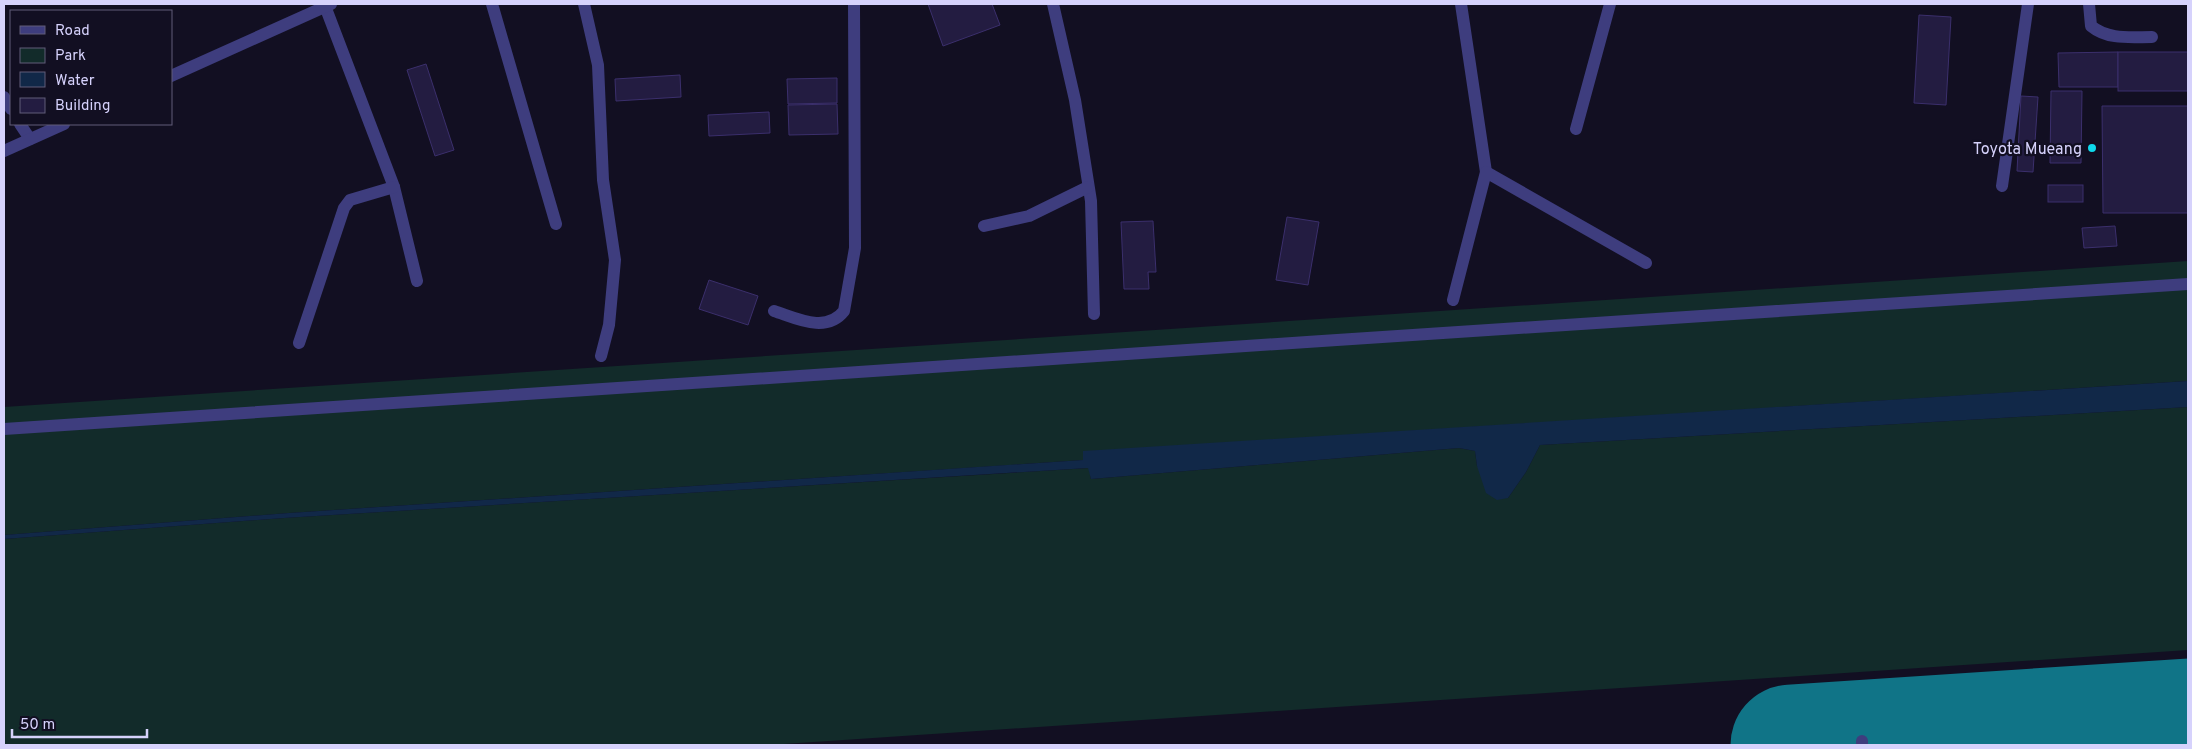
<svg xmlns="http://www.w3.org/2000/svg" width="2192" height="749" font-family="Overpass,sans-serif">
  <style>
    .green { fill: #122b2a }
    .water { fill: #112848 }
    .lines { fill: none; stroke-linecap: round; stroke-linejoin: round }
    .taxiway { stroke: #107487; stroke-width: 49 }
    .runway { stroke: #107487; stroke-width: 121 }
    .building { fill: #231c41; stroke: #3b2f6c }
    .minor { stroke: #3e3d7e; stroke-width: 12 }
    .poi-dot { fill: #0ed9ec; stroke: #120f22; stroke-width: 2 }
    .labels { text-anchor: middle; stroke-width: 4.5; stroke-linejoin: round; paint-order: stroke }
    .poi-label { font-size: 16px; fill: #d6d2fc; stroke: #120f22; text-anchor: end }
  </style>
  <rect width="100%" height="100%" fill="#120f22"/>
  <g class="green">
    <path d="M2188 261V381L1083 452 1084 460 289 513 4 535V407Z"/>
    <path d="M2188 407V650L769 745H4V539L284 518 1089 468 1091 479 1459 448 1475 451 1477 466 1508 498 1526 472 1540 445Z"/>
  </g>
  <path class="water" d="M2188 381V407L1540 445 1526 472 1508 498 1497 500 1486 493 1477 466 1475 451 1459 448 1091 479 1088 468 284 518 4 539V535L289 513 1083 460V451Z"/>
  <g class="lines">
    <g class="taxiway">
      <path d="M1991 732 2014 745"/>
      <path d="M2120 745 2141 728 2159 721"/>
    </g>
    <path class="runway" d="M1791 745 2188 719"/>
  </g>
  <g class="building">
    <path d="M928 4H992L1000 25 943 46Z"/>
    <path d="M1919 15 1951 17 1946 105 1914 103Z"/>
    <path d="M2118 52V87H2059L2058 53Z"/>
    <rect x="2118" y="52" width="70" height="39"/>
    <path d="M426 64 454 150 435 156 407 70Z"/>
    <path d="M680 75 681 97 616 101 615 79Z"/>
    <path d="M837 78V103L788 104 787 79Z"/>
    <path d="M2051 91H2082L2081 163H2050Z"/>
    <path d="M2021 96 2038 97 2033 172 2017 171Z"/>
    <path d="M837 104 838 134 789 135 788 105Z"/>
    <path d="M2102 106H2188V213H2103Z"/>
    <path d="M769 112 770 133 709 136 708 115Z"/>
    <rect x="2048" y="185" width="35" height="17"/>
    <path d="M1287 217 1319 222 1308 285 1276 280Z"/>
    <path d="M1153 221 1156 272H1148L1149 289H1124L1121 222Z"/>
    <path d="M2115 226 2117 246 2084 248 2082 228Z"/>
    <path d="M709 280 758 296 748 325 699 309Z"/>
  </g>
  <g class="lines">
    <g class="minor">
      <path d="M492 4 556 224"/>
      <path d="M584 4 598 65 603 180 615 260 609 325 601 356"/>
      <path d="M1053 4 1075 100 1091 201 1094 314"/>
      <path d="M1461 4 1486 172"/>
      <path d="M2089 4 2091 26C2108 40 2130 37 2152 37"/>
      <path d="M325 6 394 187 417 281"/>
      <path d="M171 76 331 4"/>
      <path d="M4 97 11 109"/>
      <path d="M20 124 30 139"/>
      <path d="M1576 129 1610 4"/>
      <path d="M4 151 64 124"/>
      <path d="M2002 186 2028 4"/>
      <path d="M984 226 1029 216 1088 187"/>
      <path d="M1453 300 1486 172 1646 263"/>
      <path d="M774 311C796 318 826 334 844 311L855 248 854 4"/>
      <path d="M299 343 344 208 350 200 394 187"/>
      <path d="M4 429C732 378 1460 333 2188 284"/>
      <path d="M1862 741V745"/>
    </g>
  </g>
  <circle class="poi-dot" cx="2092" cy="148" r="5"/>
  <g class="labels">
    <g class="poi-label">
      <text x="2082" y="154">Toyota Mueang</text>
    </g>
  </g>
  <rect width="2192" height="749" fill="none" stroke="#d6d2fc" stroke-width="10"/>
  <rect x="10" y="10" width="162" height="115" fill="#120f22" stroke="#605d79"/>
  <rect x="20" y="26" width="25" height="8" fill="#3e3d7e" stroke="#605d79"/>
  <text x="55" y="35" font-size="15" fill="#d6d2fc">Road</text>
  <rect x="20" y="48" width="25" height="15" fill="#122b2a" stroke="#605d79"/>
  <text x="55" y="60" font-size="15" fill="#d6d2fc">Park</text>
  <rect x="20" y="72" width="25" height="15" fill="#112848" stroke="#605d79"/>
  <text x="55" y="85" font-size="15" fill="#d6d2fc">Water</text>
  <rect x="20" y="98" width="25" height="15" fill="#231c41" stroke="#605d79"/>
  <text x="55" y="110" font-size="15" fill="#d6d2fc">Building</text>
  <path d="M12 729v8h135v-8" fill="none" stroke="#d6d2fc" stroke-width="2.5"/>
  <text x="20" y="729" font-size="15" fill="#d6d2fc" stroke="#120f22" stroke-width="4" paint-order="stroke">50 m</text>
</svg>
